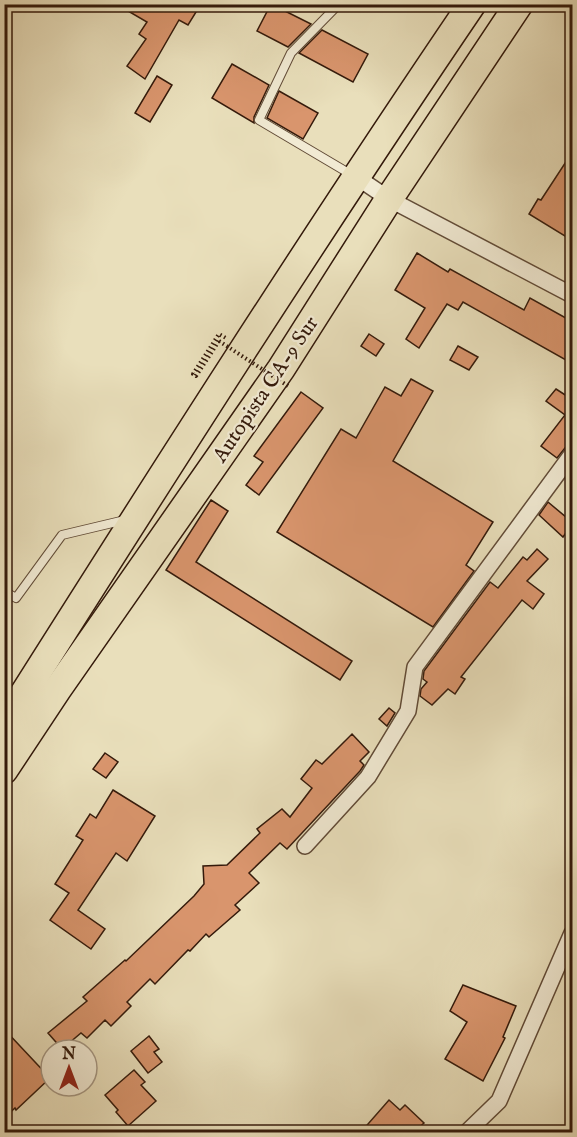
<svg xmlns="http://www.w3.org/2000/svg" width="577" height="1137" font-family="'IM FELL English',serif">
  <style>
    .building { fill: #d9956d; stroke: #341a0b; stroke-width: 1.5 }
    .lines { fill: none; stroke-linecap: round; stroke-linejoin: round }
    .lane-casing { stroke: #614b37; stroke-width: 10 }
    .street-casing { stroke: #614b37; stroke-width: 18 }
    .highway-casing { stroke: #341a0b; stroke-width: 30 }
    .path { stroke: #341a0b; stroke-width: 4; stroke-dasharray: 1.5 3; stroke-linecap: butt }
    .lane { stroke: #f1ead3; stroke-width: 8 }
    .street { stroke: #f1ead3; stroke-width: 15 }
    .highway { stroke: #e9dfbb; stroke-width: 27 }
    .path-bridge { stroke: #341a0b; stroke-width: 4; stroke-dasharray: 1.5 3; stroke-linecap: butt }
    .labels { text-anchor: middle; stroke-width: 4.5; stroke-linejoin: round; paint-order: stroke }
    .street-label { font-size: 21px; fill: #341a0b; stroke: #f1ead3 }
  </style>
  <rect width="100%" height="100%" fill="#e9dfbb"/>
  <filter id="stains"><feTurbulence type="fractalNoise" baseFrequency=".00333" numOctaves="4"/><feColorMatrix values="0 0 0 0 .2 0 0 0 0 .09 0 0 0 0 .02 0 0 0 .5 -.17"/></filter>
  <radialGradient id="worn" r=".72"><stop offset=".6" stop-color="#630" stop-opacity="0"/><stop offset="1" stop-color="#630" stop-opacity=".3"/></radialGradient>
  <g class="building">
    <path d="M116 4H201L188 25 179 20 145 79 127 66 146 39 139 34 147 22Z"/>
    <path d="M271 4 311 24 288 47 257 31Z"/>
    <path d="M322 30 368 54 353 82 299 53Z"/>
    <path d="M232 64 269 85 254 117V123L212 98Z"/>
    <path d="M157 76 172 85 150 122 135 113Z"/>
    <path d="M279 91 318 113 303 139 267 118Z"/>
    <path d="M573 151V241L529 214 538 199 541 200Z"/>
    <path d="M417 253 448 272 450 269 524 310 530 298 573 322V364L463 302 458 310 447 304 419 348 406 339 425 308 395 290Z"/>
    <path d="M369 334 384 344 376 356 361 346Z"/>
    <path d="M458 346 478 357 469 370 450 360Z"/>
    <path d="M411 379 433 391 393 461 493 522 466 565 474 571 433 627 277 532 341 429 356 438 385 387 401 396Z"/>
    <path d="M556 389 573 400V438L557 458 541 446 565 415 546 401Z"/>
    <path d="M301 392 323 408 259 495 246 485 263 462 254 456Z"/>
    <path d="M211 500 228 511 196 562 352 661 340 680 166 570Z"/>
    <path d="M548 502 573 523 563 537 539 515Z"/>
    <path d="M537 549 548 559 527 581 544 594 533 609 522 600 461 677 465 679 455 694 448 689 432 705 420 696 421 689 427 682 423 679 424 671 490 582 498 588 523 557 527 560Z"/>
    <path d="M389 708 395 713 387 726 379 719Z"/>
    <path d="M352 734 369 752 360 761 364 765 360 771 287 849 280 843 249 873 259 883 235 905 240 910 209 937 206 934 190 951 188 950 155 984 150 979 127 1002 131 1006 111 1026 105 1020 87 1038 81 1033 62 1049 48 1033 87 1001 83 997 125 960 126 961 194 896 204 884 203 866 227 865 260 833 257 829 282 809 290 817 312 788 301 779 316 760 322 764Z"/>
    <path d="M105 753 118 762 106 778 93 769Z"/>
    <path d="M113 790 155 816 127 861 116 853 78 910 105 929 91 949 50 920 69 893 55 884 83 840 76 836 90 814 96 818Z"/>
    <path d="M463 985 516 1006 503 1037 505 1038 483 1081 445 1059 467 1022 450 1011Z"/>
    <path d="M4 1029 50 1078 16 1110 15 1108 4 1118Z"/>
    <path d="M149 1036 159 1049 154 1052 162 1062 148 1073 131 1051Z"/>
    <path d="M134 1070 145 1082 141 1085 156 1101 128 1126 116 1112 118 1110 105 1095Z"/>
    <path d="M389 1100 400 1110 405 1105 424 1123 414 1132H361Z"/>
  </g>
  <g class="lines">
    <defs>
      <g id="lane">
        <path d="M339 4 291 53 259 120 352 175"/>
        <path d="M4 591 16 598 62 535 125 520"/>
      </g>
      <g id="street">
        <path d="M355 176 389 199 572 295"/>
        <path d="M305 846 368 777 408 711 415 667 572 454"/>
        <path d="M467 1132 499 1101 572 933"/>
      </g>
      <g id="highway">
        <path d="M4 725C157 483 311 241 472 4"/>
        <path d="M4 770 57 690 281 369 389 199 519 4"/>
      </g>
    </defs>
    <use href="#lane" class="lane-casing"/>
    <use href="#street" class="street-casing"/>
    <use href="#highway" class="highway-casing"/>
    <path class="path" d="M219 341 196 376 193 374 219 334 226 338"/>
    <use href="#lane" class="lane"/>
    <use href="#street" class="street"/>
    <use href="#highway" class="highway"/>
    <path class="path-bridge" d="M219 341 288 386"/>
  </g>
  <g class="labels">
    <g class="street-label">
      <text transform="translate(265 389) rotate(-56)" y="7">Autopista CA-9 Sur</text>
    </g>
  </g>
  <rect width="577" height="1137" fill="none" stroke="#e9dfbb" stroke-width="24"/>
  <rect x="6" y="6" width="565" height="1125" fill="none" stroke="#341a0b" stroke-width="3"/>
  <rect x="12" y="12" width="553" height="1113" fill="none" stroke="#341a0b" stroke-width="1.5"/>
  <g transform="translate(69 1068)"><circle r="28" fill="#f1ead3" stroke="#a59783" stroke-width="1.5"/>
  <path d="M0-4.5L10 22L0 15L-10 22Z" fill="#8f2418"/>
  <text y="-9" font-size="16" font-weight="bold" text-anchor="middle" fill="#341a0b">N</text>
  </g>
  <rect width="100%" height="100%" filter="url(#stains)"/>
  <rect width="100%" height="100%" fill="url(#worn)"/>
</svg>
